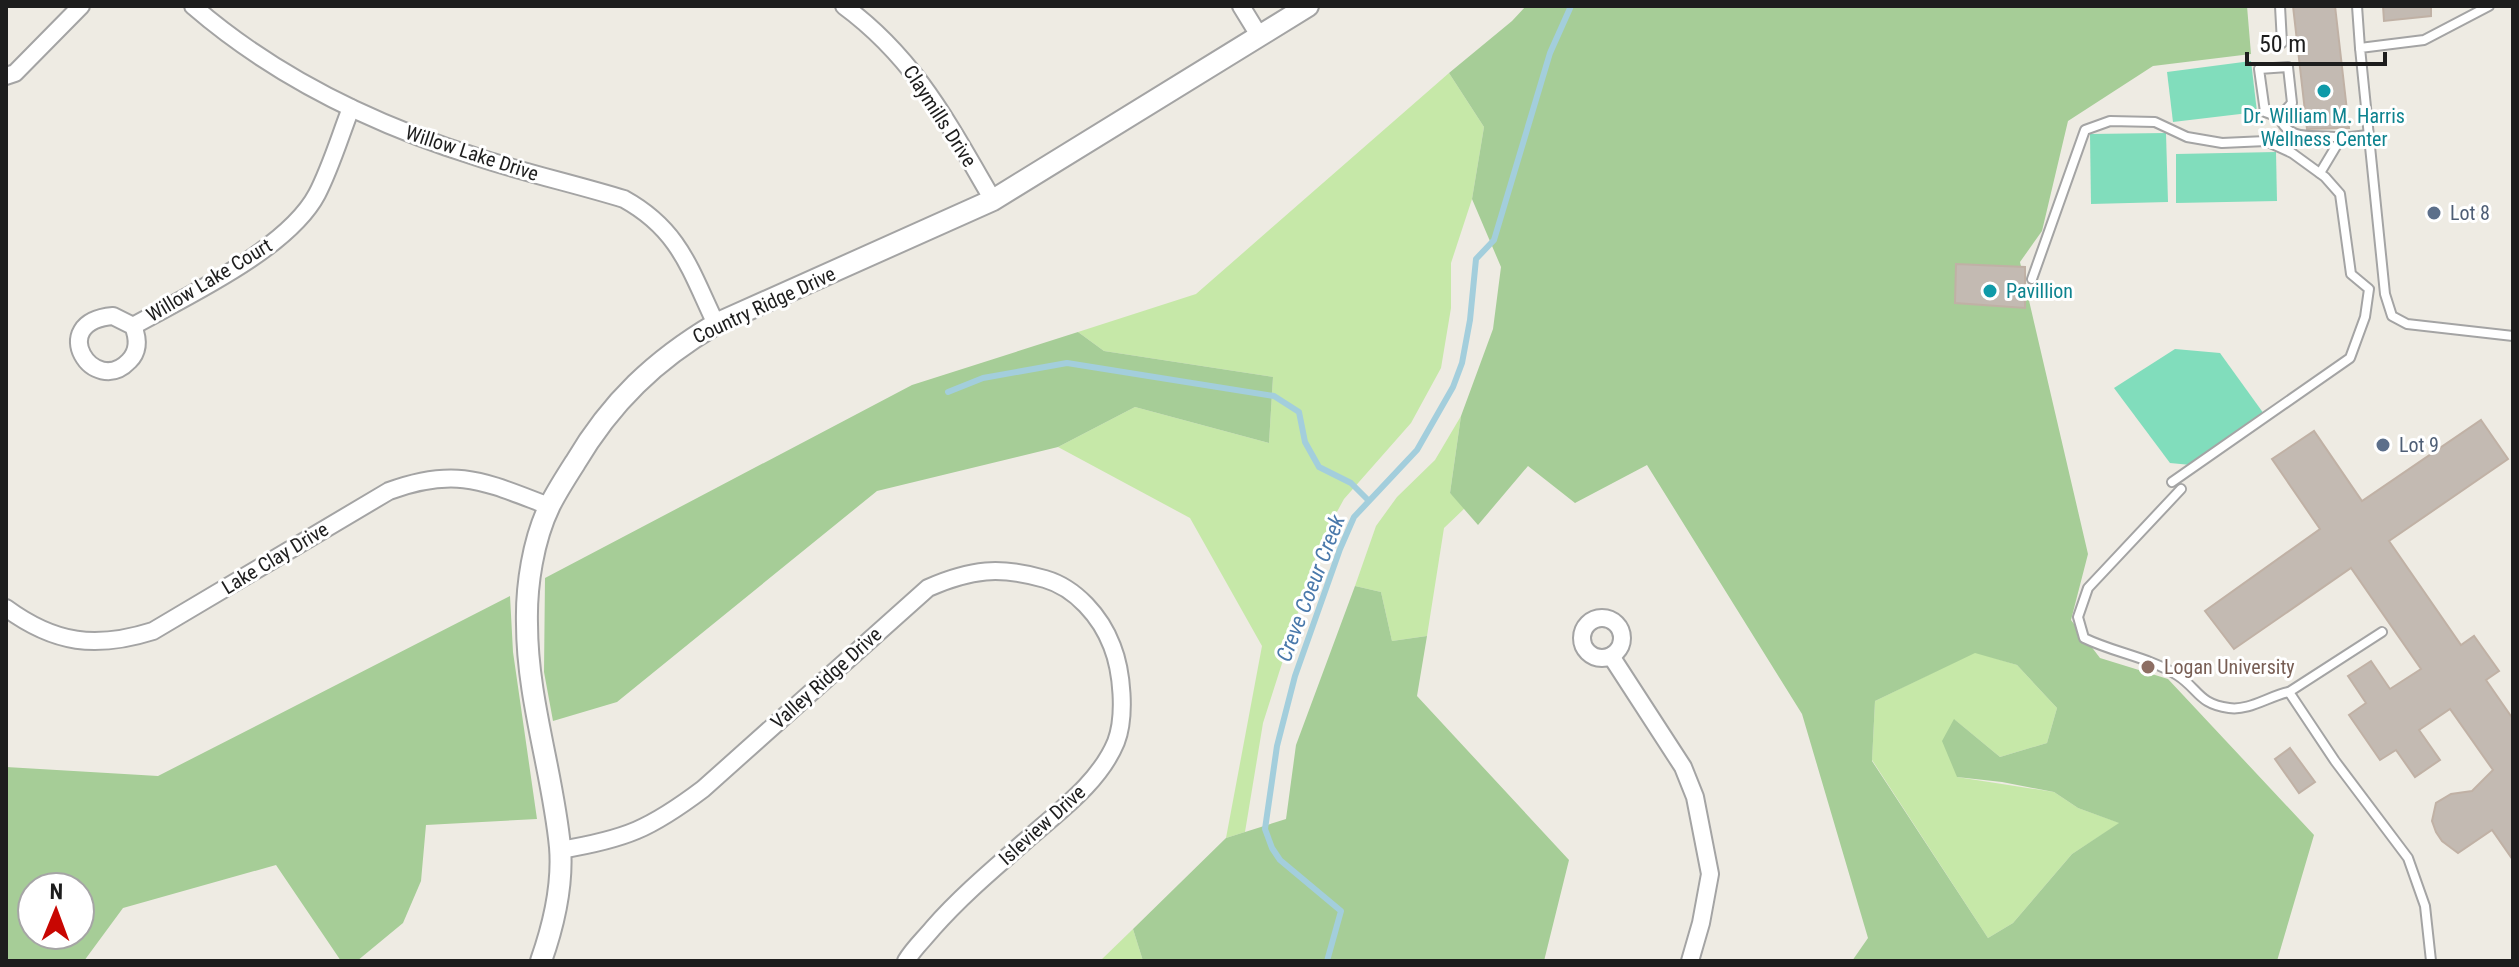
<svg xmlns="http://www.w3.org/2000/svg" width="2519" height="967" font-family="'Roboto Condensed',sans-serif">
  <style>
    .grass { fill: #c6e8a8 }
    .forest { fill: #a6cd97; fill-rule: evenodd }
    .pitch { fill: #81ddbc }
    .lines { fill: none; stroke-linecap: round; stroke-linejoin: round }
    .stream { stroke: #a3cedc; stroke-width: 6 }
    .building { fill: #c3bab2; stroke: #c0b1a5; stroke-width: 2 }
    .service-casing { stroke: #a4a4a4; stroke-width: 12 }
    .minor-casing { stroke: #a4a4a4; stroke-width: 20 }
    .tertiary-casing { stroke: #a4a4a4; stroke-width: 24 }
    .service { stroke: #fff; stroke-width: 8 }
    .minor { stroke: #fff; stroke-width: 16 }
    .tertiary { stroke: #fff; stroke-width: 20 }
    .culture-dot { fill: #0f9aa8; stroke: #fff; stroke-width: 3 }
    .service-dot { fill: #5c6f8a; stroke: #fff; stroke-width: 3 }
    .education-dot { fill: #8d6e63; stroke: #fff; stroke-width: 3 }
    .labels { text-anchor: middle; stroke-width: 6; stroke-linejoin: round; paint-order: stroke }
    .street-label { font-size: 20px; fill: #1d1d1d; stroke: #fff }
    .culture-label { font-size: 20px; fill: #0d838f; stroke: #fff }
    .service-label { font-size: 20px; fill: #4e5e75; stroke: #fff; text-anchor: start }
    .education-label { font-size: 20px; fill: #785e54; stroke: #fff; text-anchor: start }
    .water-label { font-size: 22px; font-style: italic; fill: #4a79ab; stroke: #fff }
  </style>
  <rect width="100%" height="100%" fill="#eeebe3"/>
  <g class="grass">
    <path d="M1449 73 1484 127 1472 199 1451 263V308L1441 368 1411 423 1344 499 1321 541 1263 723 1245 832 1226 838 1262 646 1190 518 1058 447 1135 407 1269 443 1273 377 1104 351 1078 332 1196 294Z"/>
    <path d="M1461 416 1450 493 1466 507 1444 528 1427 636 1392 641 1381 592 1355 586 1376 526 1397 497 1435 460Z"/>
    <path d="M1975 652 2017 665 2057 708 2047 743 2000 757 1955 720 1957 777 2054 792 2078 808 2120 823 2072 854 2013 923 1988 938 1872 760 1875 701Z"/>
    <path d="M1133 929 1143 961H1100Z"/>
  </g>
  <g class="forest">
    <path d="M1526 6H2247L2251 54 2153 66 2068 121 2042 231 2020 262 2088 554 2071 620 2100 658 2168 679 2314 835 2277 961H1852L1868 938 1802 714 1647 465 1575 503 1528 466 1478 525 1450 493 1461 416 1493 329 1501 267 1472 199 1484 127 1449 73 1512 21ZM1975 653 2017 665 2057 708 2047 743 2000 757 1954 719 1942 741 1957 777 2002 782 2054 792 2078 808 2119 823 2072 854 2013 923 1988 938 1872 761 1875 701Z"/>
    <path d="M1078 332 1104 351 1273 377 1269 443 1135 407 1058 447 877 491 617 702 553 721 544 672 545 578 912 385Z"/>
    <path d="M1355 586 1381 592 1392 641 1427 636 1417 696 1569 860 1544 961H1143L1133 929 1226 838 1286 819 1296 745Z"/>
    <path d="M510 596 513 652 537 819 426 825 421 881 403 923 357 961H341L276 865 123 908 84 961H6V767L158 776ZM32 887H80V935H32Z"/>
  </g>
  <g class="pitch">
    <path d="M2251 61 2257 112 2173 122 2167 72Z"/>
    <path d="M2166 133 2168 202 2091 204 2090 134Z"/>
    <path d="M2276 152 2277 201 2176 203V154Z"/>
    <path d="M2175 349 2220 353 2264 414 2191 465 2170 463 2114 388Z"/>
  </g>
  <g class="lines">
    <g class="stream">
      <path d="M948 392 983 378 1067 363 1274 396 1299 412 1305 442 1319 467 1351 483 1368 500"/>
      <path d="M1327 961 1341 911 1280 860 1272 848 1265 829 1277 746 1295 676 1340 549 1354 517 1417 450 1453 387 1462 363 1470 320 1476 259 1494 240 1550 53 1571 6"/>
    </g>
  </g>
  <g class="building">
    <path d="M2293 6H2335L2349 128 2307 129Z"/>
    <path d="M2383 6H2431V16L2384 21Z"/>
    <path d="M1956 264 2025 267V308L1955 303Z"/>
    <path d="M2481 420 2508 459 2389 541 2461 645 2474 636 2499 671 2486 680 2513 719V860L2492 830 2458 853 2442 841 2436 832 2432 821 2436 803 2451 794 2472 791 2493 770 2450 709 2419 730 2440 760 2415 777 2396 750 2380 760 2349 715 2366 703 2348 676 2371 661 2390 689 2421 669 2351 568 2234 649 2205 611 2320 529 2272 459 2314 431 2362 501Z"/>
    <path d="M2290 748 2315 782 2299 793 2275 759Z"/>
  </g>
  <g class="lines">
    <defs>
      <g id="service">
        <path d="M2280 6 2282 43"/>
        <path d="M2357 6 2360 48"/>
        <path d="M2489 6 2424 40 2360 48 2385 294 2392 316 2407 324 2513 336"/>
        <path d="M2279 117 2265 112 2259 69 2288 67 2292 103 2279 117C2290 144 2316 133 2341 138"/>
        <path d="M2320 173 2341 138 2368 135"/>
        <path d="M2032 279 2085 130 2110 121 2155 122 2187 137 2222 143 2266 141 2292 153 2325 177 2340 194 2351 274 2369 289 2365 317 2350 358 2172 482"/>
        <path d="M2181 489 2088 588 2078 617 2084 638C2115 653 2148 657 2177 675 2199 689 2198 704 2229 708 2249 711 2269 696 2289 692"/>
        <path d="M2382 632 2289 692 2335 761 2408 858 2425 906 2431 961"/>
      </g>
      <g id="minor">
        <path d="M193 6C274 76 375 125 477 157 525 173 575 184 624 199 680 230 690 270 716 324"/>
        <path d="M844 6C916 59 949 125 993 200"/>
        <path d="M1241 6 1260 37"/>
        <path d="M6 76 15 73 81 6"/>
        <path d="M113 316 133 326C138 338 139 351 129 361 94 398 45 322 113 316Z"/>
        <path d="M133 326C187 296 288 249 317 194 331 167 340 136 351 108"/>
        <path d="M6 608C55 644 96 649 153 631L389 491C457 466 485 482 549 506"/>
        <circle cx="1602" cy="638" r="20"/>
        <path d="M1611 656 1683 767 1695 797 1710 874 1701 923 1690 961"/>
        <path d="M560 850C626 839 650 829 703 789L928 588C971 569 1000 566 1045 579 1076 588 1101 617 1112 646 1122 671 1126 716 1116 742 1100 781 1062 809 1031 836 997 866 963 894 933 928 924 939 913 949 906 961"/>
      </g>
      <path id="tertiary" d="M541 961C553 927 563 884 560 847 553 773 527 699 527 624 526 586 533 540 550 505 557 491 566 477 575 463 611 402 655 360 716 324L993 200 1308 6"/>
    </defs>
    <use href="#service" class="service-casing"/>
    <use href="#minor" class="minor-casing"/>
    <use href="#tertiary" class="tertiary-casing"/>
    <use href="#service" class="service"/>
    <use href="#minor" class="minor"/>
    <use href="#tertiary" class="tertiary"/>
  </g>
  <g class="culture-dot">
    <circle cx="2324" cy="91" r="8"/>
    <circle cx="1990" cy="291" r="8"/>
  </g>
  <g class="service-dot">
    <circle cx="2434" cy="213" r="8"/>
    <circle cx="2383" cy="445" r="8"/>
  </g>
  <circle class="education-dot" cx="2148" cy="667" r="8"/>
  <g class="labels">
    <g class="street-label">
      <text transform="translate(940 116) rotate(57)" y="7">Claymills Drive</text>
      <text transform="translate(472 153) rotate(18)" y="7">Willow Lake Drive</text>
      <text transform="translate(209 280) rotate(-31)" y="7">Willow Lake Court</text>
      <text transform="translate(764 305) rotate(-25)" y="7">Country Ridge Drive</text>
      <text transform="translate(275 558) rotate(-31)" y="7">Lake Clay Drive</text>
      <text transform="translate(826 678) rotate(-42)" y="7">Valley Ridge Drive</text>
      <text transform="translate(1042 825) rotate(-42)" y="7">Isleview Drive</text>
    </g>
    <g class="culture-label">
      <text x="2324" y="123">Dr. William M. Harris<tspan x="2324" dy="23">Wellness Center</tspan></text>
      <text x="2006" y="298" text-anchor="start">Pavillion</text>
    </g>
    <g class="service-label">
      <text x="2450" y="220">Lot 8</text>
      <text x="2399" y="452">Lot 9</text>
    </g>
    <g class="education-label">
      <text x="2164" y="674">Logan University</text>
    </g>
    <g class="water-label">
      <text transform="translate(1310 588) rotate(-69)" y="8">Creve Coeur Creek</text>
    </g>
  </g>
  <rect width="2519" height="967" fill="none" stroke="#1d1d1d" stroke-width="16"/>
  <g transform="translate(56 911) rotate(1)"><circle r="38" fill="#ffffff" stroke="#a5a5a5" stroke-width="2"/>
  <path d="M0-6L14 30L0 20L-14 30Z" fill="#c80602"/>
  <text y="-12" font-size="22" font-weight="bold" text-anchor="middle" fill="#1d1d1d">N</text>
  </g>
  <path d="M2247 52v12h138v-12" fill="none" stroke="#1d1d1d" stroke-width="4"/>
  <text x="2259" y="52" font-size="24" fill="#1d1d1d" stroke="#ffffff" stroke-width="6" paint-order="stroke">50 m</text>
</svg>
